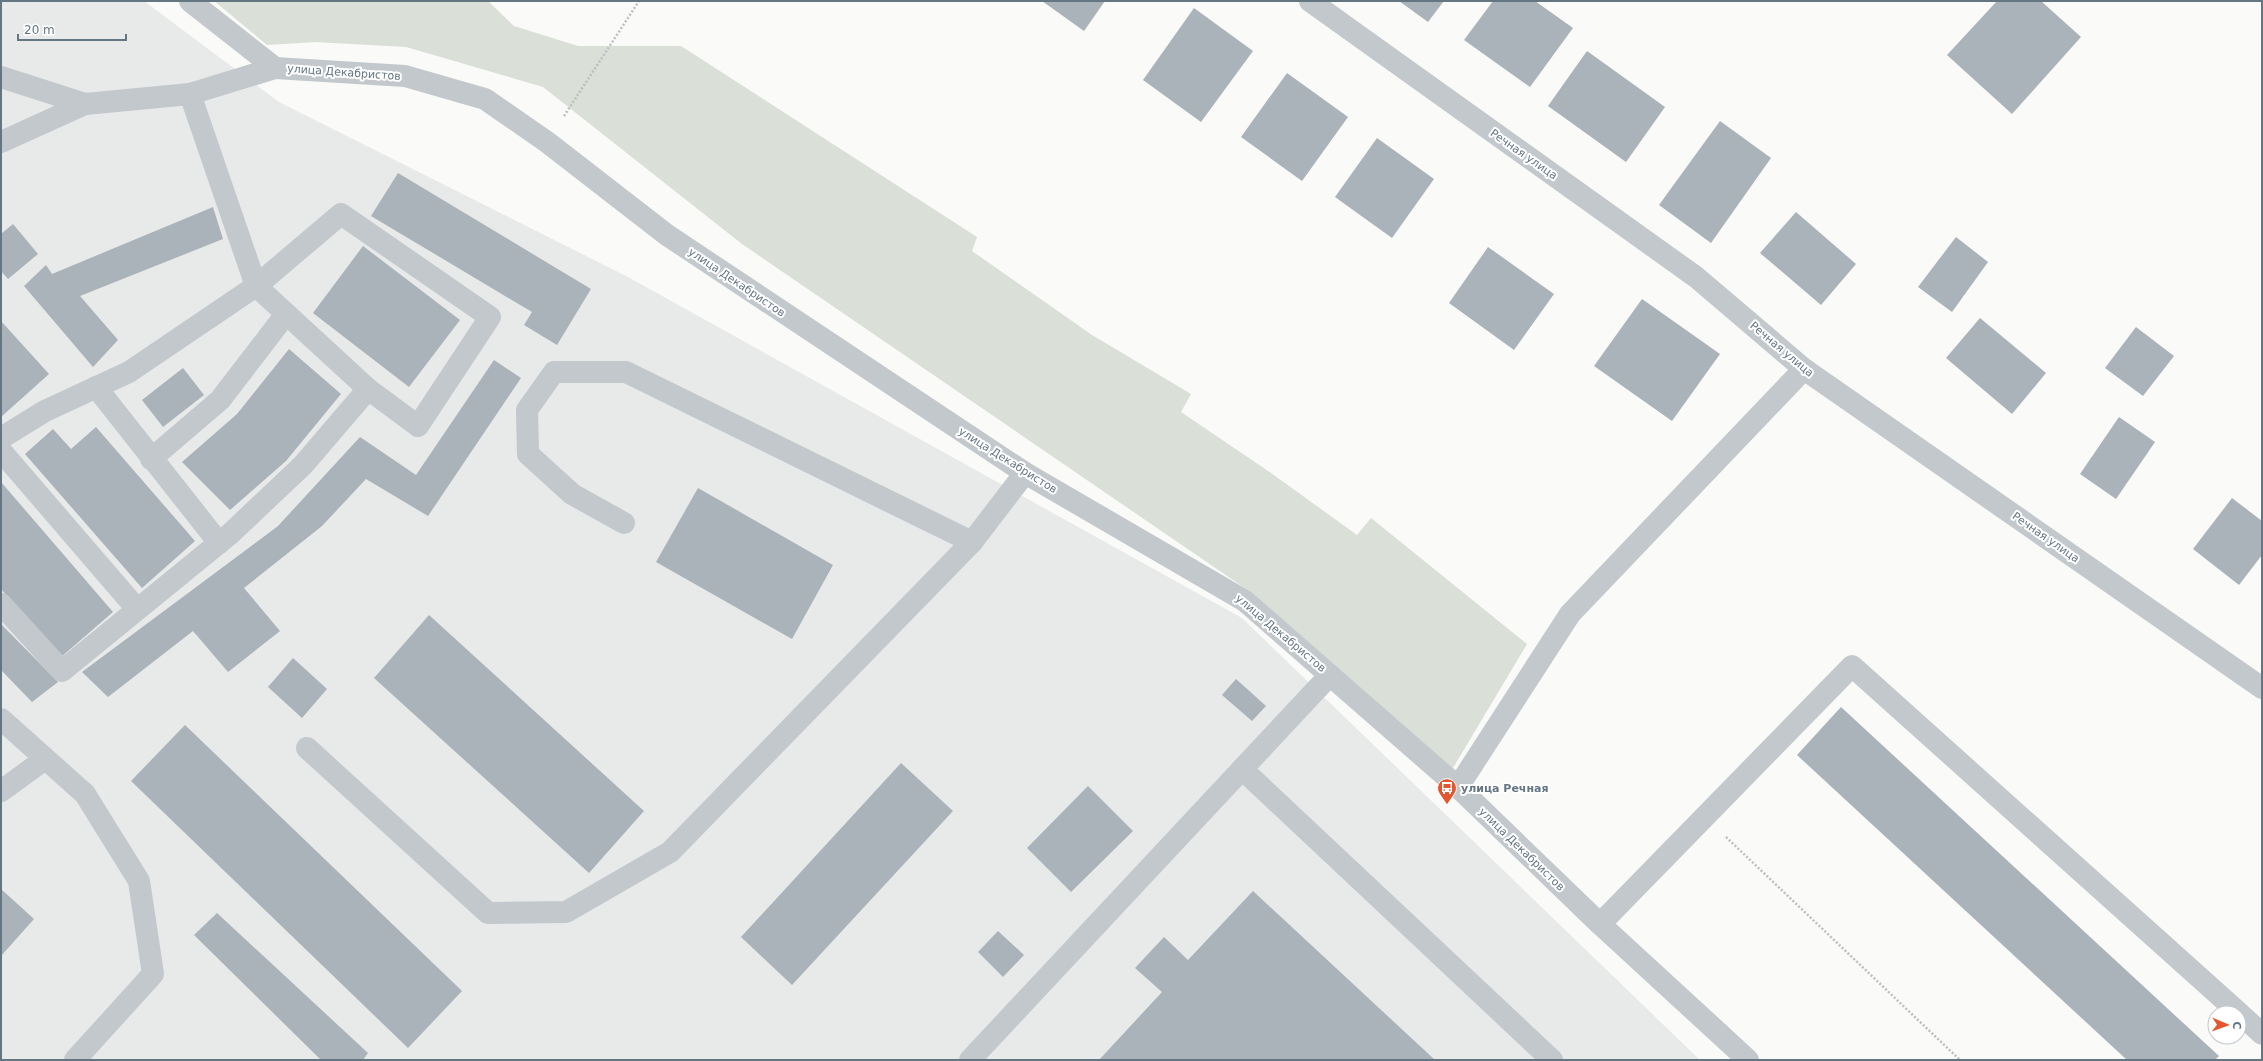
<svg xmlns="http://www.w3.org/2000/svg" width="2263" height="1061" font-family="'DejaVu Sans',sans-serif">
  <style>
    .built { fill: #e8e9e9 }
    .green { fill: #dadfd7 }
    .building { fill: #aab3b9 }
    .lines { fill: none; stroke-linecap: round; stroke-linejoin: round }
    .path { stroke: #bbbfc2; stroke-width: 2.5; stroke-dasharray: 2 2; stroke-linecap: butt }
    .minor { stroke: #c3c8cc; stroke-width: 22 }
    .labels { text-anchor: middle; stroke-width: 4; stroke-linejoin: round; paint-order: stroke }
    .street-label { font-size: 11px; fill: #657683; stroke: #fff }
    .poi-label { font-size: 11px; font-weight: bold; fill: #657683; stroke: #fff; text-anchor: start }
  </style>
  <rect width="100%" height="100%" fill="#fafaf8"/>
  <path class="built" d="M1 1H144L279 102 628 277 1242 618 1700 1060H1Z"/>
  <path class="green" d="M214 1H488L514 26 578 46H681L977 237 972 251 1092 335 1191 394 1181 412 1271 473 1357 535 1371 518 1527 644 1453 768 1252 593 742 244 543 87 406 47 315 42 267 45Z"/>
  <g class="building">
    <path d="M1042 1H1105L1084 31Z"/>
    <path d="M1399 1H1444L1428 22Z"/>
    <path d="M1493 1H1535L1573 28 1530 87 1464 40Z"/>
    <path d="M1997 1H2041L2081 37 2012 114 1947 55Z"/>
    <path d="M1194 8 1253 51 1201 122 1143 80Z"/>
    <path d="M1587 51 1665 107 1626 162 1548 106Z"/>
    <path d="M1287 73 1348 117 1302 181 1241 137Z"/>
    <path d="M1720 121 1771 158 1711 243 1659 205Z"/>
    <path d="M1377 138 1434 179 1392 238 1335 197Z"/>
    <path d="M398 173 591 289 557 345 524 325 532 312 371 216Z"/>
    <path d="M213 207 223 239 80 296 118 340 93 367 24 286 46 265 52 274Z"/>
    <path d="M1796 212 1856 264 1821 305 1760 253Z"/>
    <path d="M13 224 38 254 8 279 1 271V234Z"/>
    <path d="M1956 237 1988 262 1952 312 1918 287Z"/>
    <path d="M363 246 460 320 409 387 313 313Z"/>
    <path d="M1488 247 1554 294 1514 350 1449 303Z"/>
    <path d="M1642 299 1720 354 1672 421 1594 366Z"/>
    <path d="M1980 318 2046 373 2012 414 1946 358Z"/>
    <path d="M1 321 49 374 1 417Z"/>
    <path d="M2136 327 2174 356 2143 396 2105 368Z"/>
    <path d="M289 349 341 394 286 461 230 510 182 462 237 414Z"/>
    <path d="M494 360 521 378 428 516 366 479 322 526 244 588 280 631 228 672 193 631 108 697 82 672 278 526 360 437 416 475Z"/>
    <path d="M183 368 204 395 163 427 142 400Z"/>
    <path d="M2119 417 2155 442 2116 499 2080 474Z"/>
    <path d="M96 427 195 541 142 588 25 454 53 429 71 449Z"/>
    <path d="M1 482 113 612 60 658 1 589Z"/>
    <path d="M698 488 833 565 792 639 656 562Z"/>
    <path d="M2232 498 2262 521V555L2239 585 2193 549Z"/>
    <path d="M429 615 644 811 589 873 374 678Z"/>
    <path d="M1 624 58 682 32 702 1 670Z"/>
    <path d="M293 658 327 689 302 718 268 687Z"/>
    <path d="M1236 679 1266 706 1252 721 1222 695Z"/>
    <path d="M1841 707 2219 1056 2215 1060H2127L1797 755Z"/>
    <path d="M185 725 462 991 408 1048 131 781Z"/>
    <path d="M901 763 953 811 792 985 741 937Z"/>
    <path d="M1088 786 1133 831 1071 892 1027 848Z"/>
    <path d="M1 889 34 919 1 956Z"/>
    <path d="M1253 891 1435 1060H1099L1162 992 1135 968 1164 937 1188 960Z"/>
    <path d="M217 913 368 1053 363 1060H321L194 935Z"/>
    <path d="M998 931 1024 955 1003 977 978 952Z"/>
  </g>
  <g class="lines">
    <g class="path">
      <path d="M564 116 639 1"/>
      <path d="M1726 837 1960 1060"/>
    </g>
    <g class="minor">
      <path d="M190 1 275 68 405 76 485 99 547 142 667 235 1025 473 1245 601 1458 787 1600 924 1748 1060"/>
      <path d="M1310 1 1696 277 1804 369 2262 688"/>
      <path d="M1 77 85 104 190 94 275 68"/>
      <path d="M1 142 85 104"/>
      <path d="M341 214 490 317 418 426 368 389 256 286Z"/>
      <path d="M96 387 219 543"/>
      <path d="M1 438 45 411 129 372 256 286 190 94"/>
      <path d="M1 451 137 609"/>
      <path d="M151 459 220 400 286 314"/>
      <path d="M624 523 572 494 528 454 527 410 554 372H626L972 542"/>
      <path d="M1 604 62 671 230 534 303 465 368 389"/>
      <path d="M1 719 85 794 139 881 153 974 75 1060"/>
      <path d="M307 748 488 913 566 912 670 852 972 542 1025 473"/>
      <path d="M1242 769 1552 1060"/>
      <path d="M1458 787 1570 614 1804 369"/>
      <path d="M1 791 45 759"/>
      <path d="M1600 924 1852 666 2239 1013"/>
      <path d="M2239 1013 2262 1034"/>
      <path d="M970 1060 1330 675"/>
    </g>
  </g>
  <defs>
    <symbol id="bus-pin" viewBox="-11 -11 22 30"><path d="M0 17L-7.5 6A9.5 9.5 0 1 1 7.5 6Z" fill="#e4572e" stroke="#fff"/><path d="M-5-6H5V4H4V6H2V4H-2V6H-4V4H-5ZM-3.5-4V0h7V-4ZM-3.5 1.2v1.5H-2V1.2ZM2 1.2v1.5H3.5V1.2Z" fill="#fff"/></symbol>
  </defs>
  <g fill-rule="evenodd">
    <use href="#bus-pin" x="1436" y="777" width="22" height="30"/>
  </g>
  <g class="labels">
    <g class="street-label">
      <text transform="translate(344 72) rotate(4)" y="4">улица Декабристов</text>
      <text transform="translate(1524 154) rotate(35)" y="4">Речная улица</text>
      <text transform="translate(737 282) rotate(34)" y="4">улица Декабристов</text>
      <text transform="translate(1782 349) rotate(40)" y="4">Речная улица</text>
      <text transform="translate(1008 460) rotate(32)" y="4">улица Декабристов</text>
      <text transform="translate(2046 537) rotate(35)" y="4">Речная улица</text>
      <text transform="translate(1281 633) rotate(40)" y="4">улица Декабристов</text>
      <text transform="translate(1522 849) rotate(44)" y="4">улица Декабристов</text>
    </g>
    <g class="poi-label">
      <text x="1461" y="792">улица Речная</text>
    </g>
  </g>
  <rect width="2263" height="1061" fill="none" stroke="#657683" stroke-width="4"/>
  <g transform="translate(2227 1025) rotate(92)"><circle r="19" fill="#ffffff" stroke="#c1c8cd"/>
  <path d="M0-3L7 15L0 10L-7 15Z" fill="#e4572e"/>
  <text y="-6" font-size="11" font-weight="bold" text-anchor="middle" fill="#657683">С</text>
  </g>
  <path d="M18 34v6h108v-6" fill="none" stroke="#657683" stroke-width="2"/>
  <text x="24" y="34" font-size="12" fill="#657683" stroke="#ffffff" stroke-width="3" paint-order="stroke">20 m</text>
</svg>
